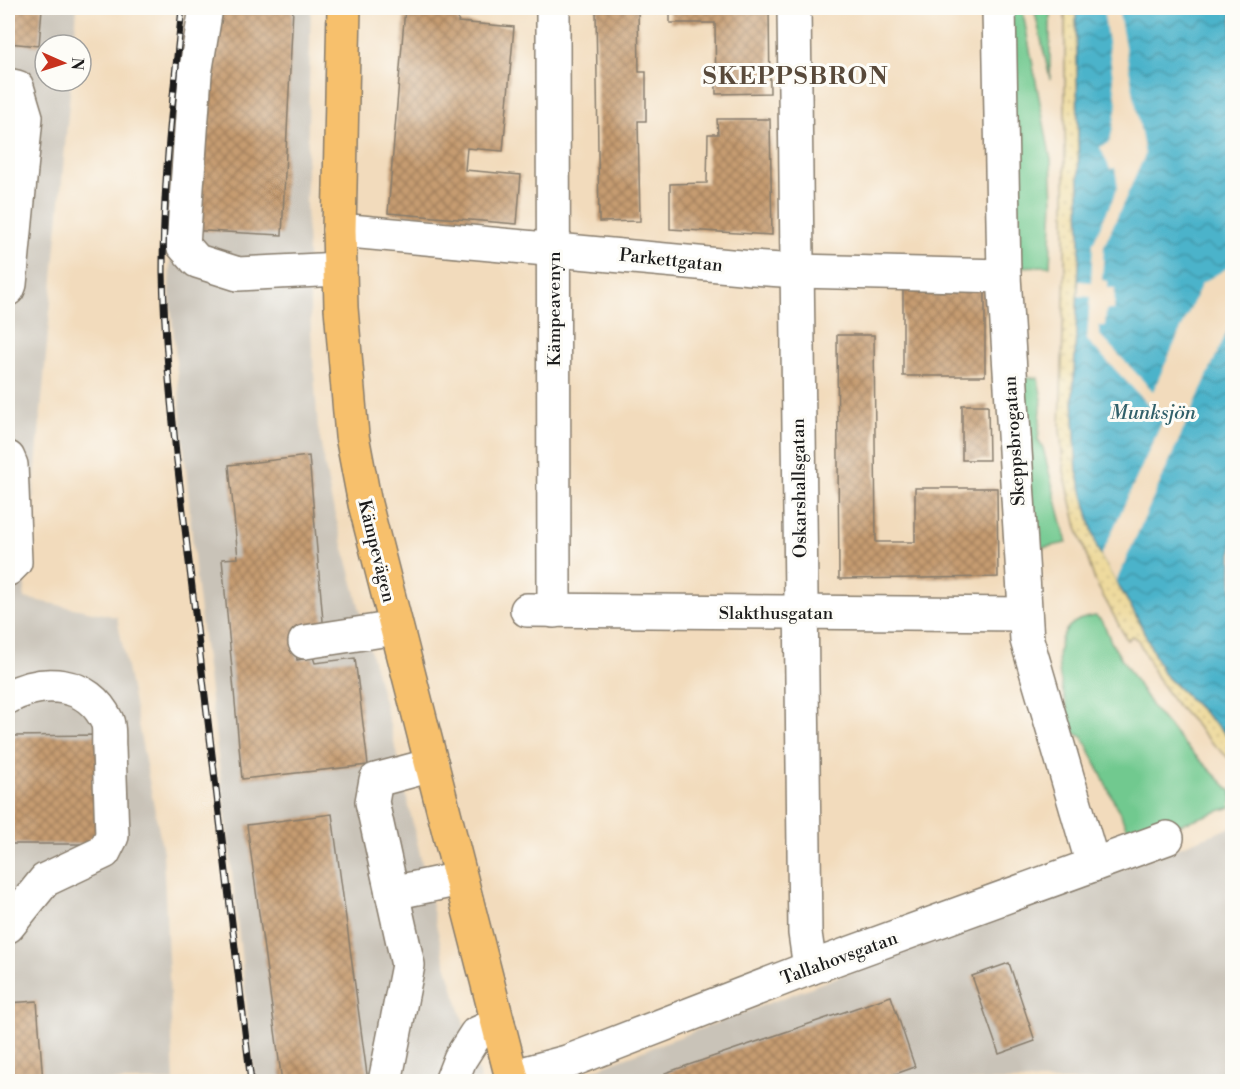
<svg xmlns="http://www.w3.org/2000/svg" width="1240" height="1089" font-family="'Libre Bodoni',serif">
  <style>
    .industrial { fill: #c9c3b8 }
    .green { fill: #71c98f; stroke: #467256; stroke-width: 1.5 }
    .sand { fill: url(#sand-dots); stroke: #857b5d; stroke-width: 1.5 }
    .water { fill: url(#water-waves); stroke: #346873; stroke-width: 1.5 }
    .pier { fill: #f2dbbc }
    .building { fill: url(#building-cross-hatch) }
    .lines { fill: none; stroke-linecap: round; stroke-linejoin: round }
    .minor-casing { stroke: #877c6c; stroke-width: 36 }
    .major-casing { stroke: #877c6c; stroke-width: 36 }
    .minor { stroke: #fff; stroke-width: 33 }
    .major { stroke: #f7c06c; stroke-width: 33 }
    .rail-casing { stroke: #1c1c1c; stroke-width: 7 }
    .rail { stroke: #fdfcf7; stroke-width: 4.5; stroke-dasharray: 14; stroke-linecap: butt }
    .labels { text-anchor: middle; stroke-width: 6; stroke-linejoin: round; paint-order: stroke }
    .street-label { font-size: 18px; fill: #1c1c1c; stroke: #fdfcf7 }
    .water-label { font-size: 20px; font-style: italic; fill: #31606a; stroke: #fdfcf7 }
    .district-label { font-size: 24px; font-weight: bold; letter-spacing: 1.5px; fill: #58493a; stroke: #fdfcf7 }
  </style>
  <defs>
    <pattern id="sand-dots" width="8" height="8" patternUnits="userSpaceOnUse" patternTransform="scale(1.5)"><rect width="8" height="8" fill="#eeda9e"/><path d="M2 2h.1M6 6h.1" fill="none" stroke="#ccba88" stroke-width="1.8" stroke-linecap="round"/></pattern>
    <pattern id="water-waves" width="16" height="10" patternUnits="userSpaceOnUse" patternTransform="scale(1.5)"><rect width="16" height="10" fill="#4bb3ca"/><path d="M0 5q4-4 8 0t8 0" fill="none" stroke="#3e91a3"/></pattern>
    <pattern id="building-cross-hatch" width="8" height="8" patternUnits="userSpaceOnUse" patternTransform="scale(1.5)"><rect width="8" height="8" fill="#c69c71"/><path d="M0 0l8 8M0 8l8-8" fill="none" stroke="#a07e5c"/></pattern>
  </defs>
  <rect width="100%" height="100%" fill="#fdfcf7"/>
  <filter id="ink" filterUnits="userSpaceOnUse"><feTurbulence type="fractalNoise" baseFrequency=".0167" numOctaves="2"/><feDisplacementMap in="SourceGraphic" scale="12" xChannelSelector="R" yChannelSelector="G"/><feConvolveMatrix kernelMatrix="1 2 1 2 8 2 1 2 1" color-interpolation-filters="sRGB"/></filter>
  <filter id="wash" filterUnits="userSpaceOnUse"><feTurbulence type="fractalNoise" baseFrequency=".008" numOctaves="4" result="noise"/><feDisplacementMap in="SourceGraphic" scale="24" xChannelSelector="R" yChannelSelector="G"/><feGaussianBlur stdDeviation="1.35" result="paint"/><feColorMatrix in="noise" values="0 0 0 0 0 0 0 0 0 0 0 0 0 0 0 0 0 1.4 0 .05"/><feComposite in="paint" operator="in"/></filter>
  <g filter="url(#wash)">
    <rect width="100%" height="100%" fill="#f2dbbc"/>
    <g class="industrial">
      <path d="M8 8H77L74 45H45V81H71L24 598 117 617 163 852 174 1081H8Z"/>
      <path d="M197 8H311L306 204 311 331 318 428 331 499 390 725 443 954 481 1081H255L227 827 197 588 169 285 174 183Z"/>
      <path d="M1232 827V1081H564Z"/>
    </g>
    <g class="green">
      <path d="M1010 8H1022L1051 160 1053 201 1050 266 1011 267Z"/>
      <path d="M1034 8H1050V79Z"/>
      <path d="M1018 378H1038L1042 399 1038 440 1043 448 1067 543 1031 550Z"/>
      <path d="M1096 616 1103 622 1112 644 1153 708 1185 745 1232 792 1231 807 1161 831 1135 833 1127 828 1083 737 1074 733C1065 696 1034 621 1096 616Z"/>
    </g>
    <path class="sand" d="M1065 8H1076L1080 244 1073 398 1077 471 1097 548 1138 619 1163 673 1232 740V761L1210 741 1173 701 1156 676 1138 640 1132 636 1127 640 1095 581 1077 527 1064 472 1060 430 1065 265Z"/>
    <path class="water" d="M1076 8H1232V740L1163 673 1138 619 1097 548 1077 471 1073 398 1080 244Z"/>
    <path class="pier" d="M1103 8H1118L1145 155 1104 246 1102 280 1107 281V288H1115L1114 310H1106L1105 326H1099V334L1153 391 1202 283 1232 265V320L1116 582 1101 556 1163 420 1087 340 1090 297 1078 296 1079 281 1091 282 1093 243 1118 187 1115 168 1110 169 1100 147 1110 142 1117 105Z"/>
    <g id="blocks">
      <g class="building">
        <path d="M8 8H42L39 46 8 43Z"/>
        <path d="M219 8H293L282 235 187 230Z"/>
        <path d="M405 8H460L458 22 514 27 503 151 467 148 465 170 521 175 517 224 388 213Z"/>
        <path d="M596 8H638L639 72H646V121H638L640 221 599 222Z"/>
        <path d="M670 8H769L770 93 716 94 715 23H670Z"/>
        <path d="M717 119H770L772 235 670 229V184L707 183 708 134H718Z"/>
        <rect x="903" y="286" width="82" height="90"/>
        <path d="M837 335H874L876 542H915V488H997L998 577 839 579Z"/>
        <path d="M962 405H988L989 460H962Z"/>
        <path d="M309 456 324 633 294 637 297 660 313 657 315 663 355 658 368 765 242 779 222 559 238 558 229 465Z"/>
        <path d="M98 735 97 844H11L12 736Z"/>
        <path d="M332 814 368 1082H282L247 825Z"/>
        <path d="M1009 963 1035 1041 999 1054 972 976Z"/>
        <path d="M891 996 915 1067 873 1082H649L665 1075V1073Z"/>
        <path d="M37 1001 43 1082H8V1003Z"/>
      </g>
    </g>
  </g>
  <g filter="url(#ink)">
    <use href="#blocks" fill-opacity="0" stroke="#877c6c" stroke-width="1.5"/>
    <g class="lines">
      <defs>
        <g id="minor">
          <path d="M206 8 195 74 183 245 197 261 238 274 340 269"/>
          <path d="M553 8 554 611"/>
          <path d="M794 8 805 933 810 968"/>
          <path d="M999 8 1004 276 1027 640 1093 865"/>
          <path d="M8 85 17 87 26 117 10 284 8 289"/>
          <path d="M339 230 752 268 797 271 1004 276"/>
          <path d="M8 458 11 465 15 562 8 569"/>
          <path d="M527 610 1025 614"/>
          <path d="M305 642 396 628"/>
          <path d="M8 697C43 679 88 680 107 721 110 728 108 740 109 748 110 777 111 807 112 836L104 852 45 880 8 926"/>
          <path d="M392 893 460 879"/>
          <path d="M511 1077 567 1062 810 968 1167 838"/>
          <path d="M385 1082 408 965 372 802 376 780 432 765"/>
          <path d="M451 1082 460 1059 476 1034 498 1024"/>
        </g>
        <path id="major" d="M344 8 339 230 341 308 352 436 365 504 513 1082"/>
      </defs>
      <use href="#minor" class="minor-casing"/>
      <use href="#major" class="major-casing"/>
      <use href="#minor" class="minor"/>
      <use href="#major" class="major"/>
      <defs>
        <path id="rail" d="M182 8C173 95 163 183 163 271 164 332 170 393 176 453L251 1082"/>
      </defs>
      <use href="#rail" class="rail-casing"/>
      <use href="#rail" class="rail"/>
    </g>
  </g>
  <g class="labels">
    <g class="street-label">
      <text transform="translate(671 260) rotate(6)" y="6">Parkettgatan</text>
      <text transform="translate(554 309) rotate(-90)" y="6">Kämpeavenyn</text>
      <text transform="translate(1014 441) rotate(-94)" y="6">Skeppsbrogatan</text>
      <text transform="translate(799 488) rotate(-91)" y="6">Oskarshallsgatan</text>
      <text transform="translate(377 551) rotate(76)" y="6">Kämpevägen</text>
      <text x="776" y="619">Slakthusgatan</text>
      <text transform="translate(839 958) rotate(-20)" y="6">Tallahovsgatan</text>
    </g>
    <g class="water-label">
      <text x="1153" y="419">Munksjön</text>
    </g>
    <g class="district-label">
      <text x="796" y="84">SKEPPSBRON</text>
    </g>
  </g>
  <rect width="1240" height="1089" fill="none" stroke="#fdfcf7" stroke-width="30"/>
  <g transform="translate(63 63) rotate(93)"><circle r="28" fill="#fdfcf7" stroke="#a3a29f" stroke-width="1.5"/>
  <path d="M0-4.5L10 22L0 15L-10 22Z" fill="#c8321e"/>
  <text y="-9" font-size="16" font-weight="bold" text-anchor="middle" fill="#1c1c1c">N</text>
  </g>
</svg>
